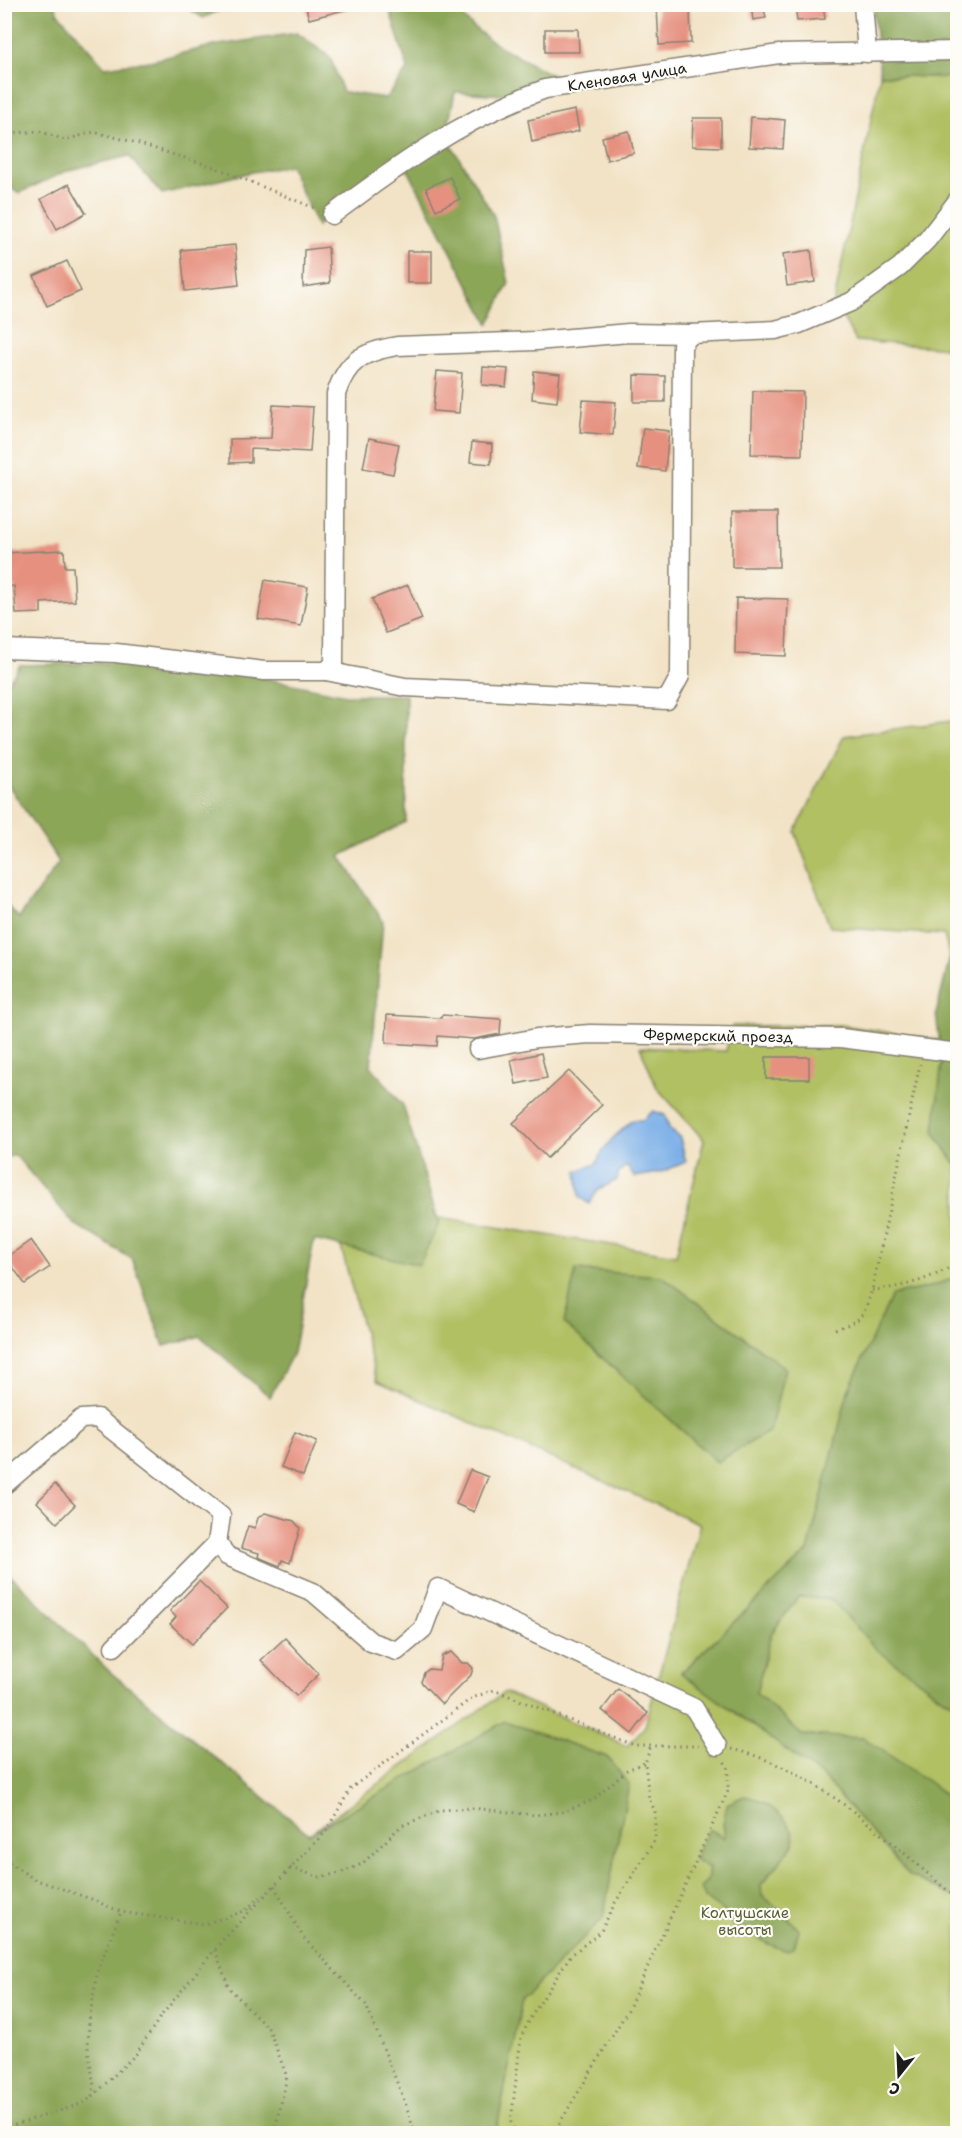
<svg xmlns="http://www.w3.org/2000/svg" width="962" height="2138" font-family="'Shantell Sans',sans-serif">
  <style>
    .green { fill: #b1c063; stroke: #666e40; stroke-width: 1.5; fill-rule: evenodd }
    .forest { fill: #8ca659; stroke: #54613a; stroke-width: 1.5 }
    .water { fill: #7aaee7; stroke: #4b6582; stroke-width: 1.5 }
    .building { fill: #e69180 }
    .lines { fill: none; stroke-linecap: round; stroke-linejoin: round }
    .minor-casing { stroke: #878071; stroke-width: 21 }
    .path { stroke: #878071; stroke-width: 3; stroke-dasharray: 1.5 4.5; stroke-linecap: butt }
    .minor { stroke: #fff; stroke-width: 18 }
    .labels { text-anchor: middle; stroke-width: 4.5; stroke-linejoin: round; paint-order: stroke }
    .street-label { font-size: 15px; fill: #1c1c1c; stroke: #fdfcf7 }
    .park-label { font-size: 15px; fill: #585e38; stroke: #fdfcf7 }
  </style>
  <rect width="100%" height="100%" fill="#fdfcf7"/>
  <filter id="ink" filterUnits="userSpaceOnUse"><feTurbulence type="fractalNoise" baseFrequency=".0167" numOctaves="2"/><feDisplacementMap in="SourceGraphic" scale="12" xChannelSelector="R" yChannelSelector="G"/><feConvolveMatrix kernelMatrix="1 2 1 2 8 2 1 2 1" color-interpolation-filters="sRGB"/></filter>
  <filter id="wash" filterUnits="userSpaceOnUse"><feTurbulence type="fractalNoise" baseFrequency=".008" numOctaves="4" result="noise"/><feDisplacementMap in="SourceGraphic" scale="24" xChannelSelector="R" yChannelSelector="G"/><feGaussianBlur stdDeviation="1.35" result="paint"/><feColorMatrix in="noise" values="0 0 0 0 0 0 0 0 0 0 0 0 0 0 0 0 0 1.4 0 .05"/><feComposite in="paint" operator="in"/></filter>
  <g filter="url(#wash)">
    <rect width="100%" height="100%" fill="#f2e3c6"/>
    <g class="green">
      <path d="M880 75 957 78V366L949 348 856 341 834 302Z"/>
      <path d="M957 720V957H950L944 935 830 927 795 832 844 736Z"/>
      <path d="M841 1025 957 1043V2133H5L4 1572 110 1672 309 1834 505 1692 627 1746 645 1726 700 1524 377 1381 335 1225 342 1203 676 1255 704 1140 657 1088 640 1047 726 1051 732 1026ZM757 1600 688 1677 682 1673V1672Z"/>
    </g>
    <g class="forest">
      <path d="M4 5H56L57 12 105 67 150 61 212 46 297 33 330 57 343 92 386 98 408 69 388 5H453C477 39 520 57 556 77L521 96 455 92 446 136 494 216 509 283 489 324 408 170 370 173 317 226 290 166 252 172 162 194 129 156 69 170 19 193 5 185Z"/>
      <path d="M182 5H231L203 18Z"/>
      <path d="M873 5H957V78L880 75Z"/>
      <path d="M180 661 346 695H406V822L340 856 383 921 371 1066 403 1105 439 1224 419 1265 314 1240 293 1353 270 1397 200 1336 164 1346 132 1259 73 1223 15 1155 5 1158 4 902 19 918 59 862 5 780V687L20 665Z"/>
      <path d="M950 957 957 958V1166L934 1132 942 1061 936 1014Z"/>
      <path d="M576 1270 662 1276 785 1368 770 1431 717 1462 564 1323Z"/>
      <path d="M957 1277V1704L944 1699 876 1649 831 1599 798 1597 771 1634 756 1693 802 1735 864 1738 930 1783 957 1805V1898L910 1876 822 1776 681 1673 808 1551 848 1391 892 1295 930 1287Z"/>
      <path d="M5 1570 110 1672 309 1834 505 1721 607 1757 629 1784 603 1918 522 2000 496 2133H5Z"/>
      <path d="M744 1796C762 1799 782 1812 791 1829 794 1833 794 1839 794 1844L761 1885 762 1896 781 1910 799 1930 794 1947 787 1951 766 1943 750 1931 734 1926 726 1913 704 1898 700 1887 707 1881 709 1868 694 1859 709 1829 725 1838 723 1824 727 1804Z"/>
    </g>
    <path class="water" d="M653 1111 665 1115 669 1128 680 1138 686 1162 659 1173 635 1177 626 1166 619 1172 617 1180 598 1190 589 1204 580 1197 577 1171 596 1164C605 1143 616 1135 633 1120H643Z"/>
    <g id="blocks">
      <g class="building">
        <path d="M305 4H348V9L309 19Z"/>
        <path d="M763 4 766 18 753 20 751 6Z"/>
        <path d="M795 4H823L825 19 797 21Z"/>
        <path d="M690 7 691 43 659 45 657 8Z"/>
        <path d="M545 29H578L579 52H545Z"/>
        <path d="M575 110 579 131 532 142 528 120Z"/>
        <path d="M751 117 785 120 783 149 749 147Z"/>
        <path d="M693 118H721V147L692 146Z"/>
        <path d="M629 131 634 153 607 160 602 137Z"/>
        <path d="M450 177 460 199 436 210 426 188Z"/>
        <path d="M69 184 86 213 57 229 41 199Z"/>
        <path d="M235 245 239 285 185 291 181 250Z"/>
        <path d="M328 247 330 283 303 287 304 250Z"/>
        <path d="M811 250 815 282 787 286 783 254Z"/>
        <rect x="407" y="251" width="25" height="32"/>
        <path d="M67 261 81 291 47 306 34 276Z"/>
        <path d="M483 367 508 369 506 387 482 385Z"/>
        <path d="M437 371 462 373 459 413 433 411Z"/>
        <path d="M534 371 560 374 557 402 532 399Z"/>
        <path d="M634 375 665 376V402H634Z"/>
        <path d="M753 391 803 392 802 455 751 454Z"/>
        <path d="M583 400 616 402 613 435 580 432Z"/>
        <path d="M273 405 313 407 310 452 251 449V462L230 463V439L271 438Z"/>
        <path d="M643 428 669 431 665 471 638 468Z"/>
        <path d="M369 438 399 444 393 474 363 468Z"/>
        <path d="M472 442 492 444 491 464 470 462Z"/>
        <path d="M732 512H778L779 567H732Z"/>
        <path d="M64 550 65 567H73L75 601 41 603V613L16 614 14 586 6 587 4 553Z"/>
        <path d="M265 580 308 587 301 626 258 619Z"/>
        <path d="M408 585 422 619 386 633 372 599Z"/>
        <path d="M736 598 788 599 786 656 735 654Z"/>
        <path d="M387 1015 441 1018 442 1015 501 1019 500 1034 474 1039 438 1036 437 1046 386 1043Z"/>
        <path d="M541 1053 547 1078 516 1084 511 1060Z"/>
        <rect x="766" y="1057" width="43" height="22"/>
        <path d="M569 1071 602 1105 547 1158 513 1123Z"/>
        <path d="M31 1240 50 1267 25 1284 6 1258Z"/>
        <path d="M295 1432 317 1441 303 1476 281 1467Z"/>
        <path d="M470 1470 488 1477 474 1512 456 1504Z"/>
        <path d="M55 1484 75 1505 57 1523 37 1502Z"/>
        <path d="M265 1513 294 1521 300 1528 290 1563 282 1560 280 1566 258 1557 259 1553 241 1548 248 1526 255 1528 258 1518Z"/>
        <path d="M199 1581 227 1608 192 1644 170 1624 176 1617 170 1611Z"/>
        <path d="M285 1638 319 1674 296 1696 261 1660Z"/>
        <path d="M451 1652 462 1663H468L473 1668 471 1675 442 1704 421 1682 424 1673 429 1669 439 1670 442 1656Z"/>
        <path d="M618 1689 648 1713 632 1734 602 1710Z"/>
      </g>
    </g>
  </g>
  <g filter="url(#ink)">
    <use href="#blocks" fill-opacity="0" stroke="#878071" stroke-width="1.5"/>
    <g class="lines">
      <defs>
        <g id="minor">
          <path d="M863 4 867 53"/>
          <path d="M332 215C398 165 466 117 545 89L779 54 958 51"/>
          <path d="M4 649 116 653 264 671H326L334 664 336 394C347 360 363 352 397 346L536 341 629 333 691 334 775 330 799 324 851 302 900 267 927 240 958 200"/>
          <path d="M326 671 405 687 667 700 680 676 682 345 691 334"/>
          <path d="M478 1049 537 1038 590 1034 841 1038 958 1053"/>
          <path d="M4 1485 81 1419 97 1418 221 1516 217 1543 227 1556 313 1592 371 1642 397 1651 423 1629 438 1588 694 1708 717 1746"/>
          <path d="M114 1647 217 1543"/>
        </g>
      </defs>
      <use href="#minor" class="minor-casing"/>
      <g class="path">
        <path d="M4 134 39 131 65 140 94 132 130 141 214 167 317 209"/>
        <path d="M872 1290C902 1288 931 1279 958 1263"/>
        <path d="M835 1329C864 1320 862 1318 872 1290L920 1064"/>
        <path d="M731 1749C817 1768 888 1841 954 1896L958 1902"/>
        <path d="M4 1859 34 1879 91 1899 121 1912 148 1916 205 1924 245 1911 260 1897"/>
        <path d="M290 1868 320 1877 340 1873 362 1864 401 1826 441 1810 472 1808 535 1815 562 1812 593 1800 627 1770 644 1763"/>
        <path d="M274 1886 303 1937 366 2005 406 2105 415 2134"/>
        <path d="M215 1950 229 1988 269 2029 287 2077 274 2134"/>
        <path d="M92 2096 94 2086 88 2049 89 2021 98 1969 121 1912"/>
        <path d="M4 2131 12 2126 81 2104 91 2098 136 2054 161 2016 221 1942 326 1831 351 1788 472 1698 494 1690 635 1746H698"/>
        <path d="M516 2134 511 2122 521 2037 531 2017 570 1956 601 1931 615 1903 655 1840V1811L649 1799 645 1763 651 1746"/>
        <path d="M553 2134 628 2010 728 1791V1768L724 1761"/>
      </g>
      <use href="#minor" class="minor"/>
    </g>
  </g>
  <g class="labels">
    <g class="street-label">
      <text transform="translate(627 77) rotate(-9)" y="5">Кленовая улица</text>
      <text transform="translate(718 1036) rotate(1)" y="5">Фермерский проезд</text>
    </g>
    <g class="park-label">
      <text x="745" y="1918">Колтушские<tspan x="745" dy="17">высоты</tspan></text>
    </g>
  </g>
  <rect width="962" height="2138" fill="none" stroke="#fdfcf7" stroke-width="24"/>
  <g transform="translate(899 2075) rotate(198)" stroke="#fdfcf7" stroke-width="4.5" paint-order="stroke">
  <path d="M0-4.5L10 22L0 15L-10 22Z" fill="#1c1c1c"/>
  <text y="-9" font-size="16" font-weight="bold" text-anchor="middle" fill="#1c1c1c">С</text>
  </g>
</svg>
